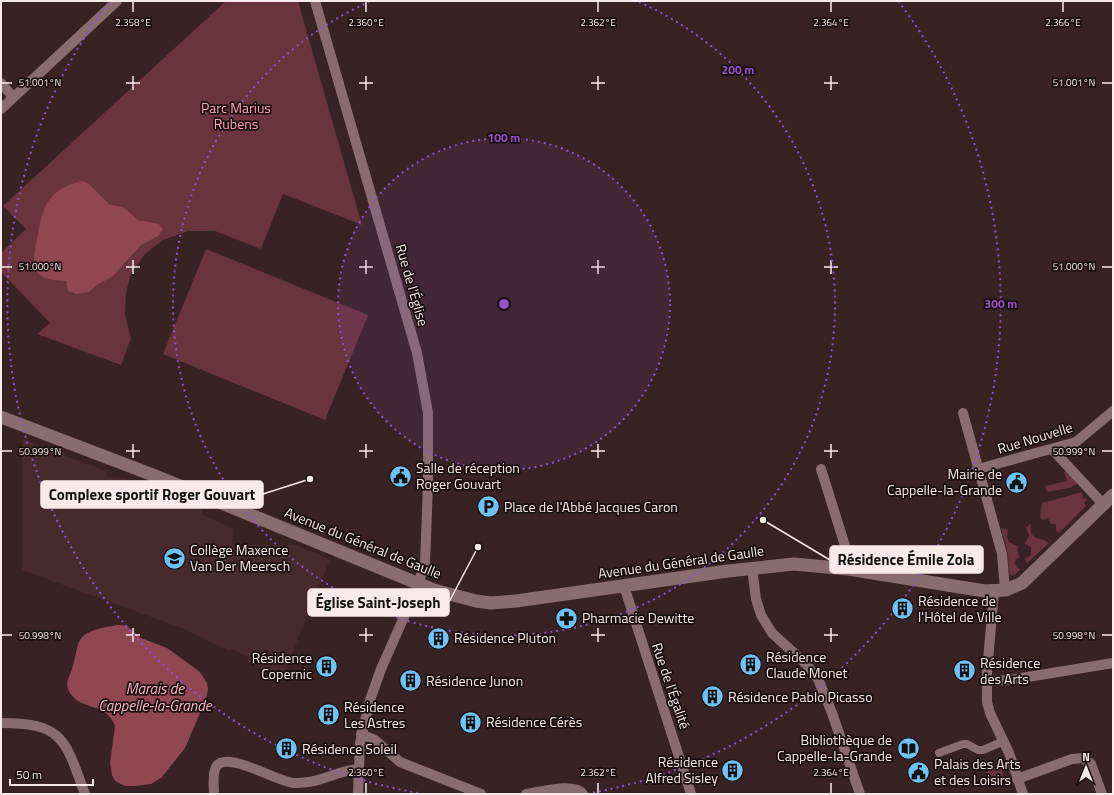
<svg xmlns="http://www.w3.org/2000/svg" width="1114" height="795" font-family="'Titillium Web',sans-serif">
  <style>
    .built { fill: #472a2d }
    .green { fill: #69343b }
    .water { fill: #904752 }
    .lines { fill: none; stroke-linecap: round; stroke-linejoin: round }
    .pedestrian { stroke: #886c6f; stroke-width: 8 }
    .minor { stroke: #886c6f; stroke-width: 10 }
    .tertiary { stroke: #886c6f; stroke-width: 13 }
    .ticks { fill: none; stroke: #f9e9ea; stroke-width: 1.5 }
    .ring { fill: none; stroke: #9452c8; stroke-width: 2; stroke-dasharray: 2 4 }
    .labels { text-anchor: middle; stroke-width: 3.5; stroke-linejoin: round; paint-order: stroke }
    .park-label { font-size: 14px; fill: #fda6b0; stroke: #190e10 }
    .street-label { font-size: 14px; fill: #f9e9ea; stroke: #190e10 }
    .poi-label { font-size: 14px; fill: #f9e9ea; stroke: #190e10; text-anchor: start }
    .water-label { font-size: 15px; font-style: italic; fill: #fbb9bf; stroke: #190e10 }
    .ticks-label { font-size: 10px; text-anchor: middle; fill: #f9e9ea; stroke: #190e10; stroke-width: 3.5; stroke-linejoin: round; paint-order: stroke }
    .centre { fill: #9452c8; stroke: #190e10; stroke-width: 2 }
    .ring-label { font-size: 12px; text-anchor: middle; font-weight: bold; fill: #9452c8; stroke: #190e10; stroke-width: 3.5; stroke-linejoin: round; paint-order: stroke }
    .leader { fill: none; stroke: #f9e9ea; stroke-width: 1.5 }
    .callout-dot { fill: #f9e9ea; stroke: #190e10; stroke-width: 1.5 }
    .callout { fill: #f9e9ea; stroke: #f9e9ea; stroke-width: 1.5 }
    .callout-label { font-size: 15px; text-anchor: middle; font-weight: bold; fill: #111 }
  </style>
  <rect width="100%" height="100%" fill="#382224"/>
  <path class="built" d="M22 439 106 471 108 477 125 478 202 508 203 515 234 529 232 545H295L330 559 283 676 247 662 249 657 236 652 237 651 233 649 229 651 187 630 22 570Z"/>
  <g class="green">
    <path d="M226 1H298L362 225 283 194 261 249 215 231H188L163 240 145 254 131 273 126 293 125 315 131 338 121 365 37 334 50 323 1 272V253L26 229 3 206Z"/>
    <path d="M206 249 368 315 325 420 163 354Z"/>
    <path d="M1067 471 1078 483 1069 488 1047 492 1045 486 1067 481 1064 472Z"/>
    <path d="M1082 492 1083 499 1085 498 1087 500 1084 503 1086 506 1059 533 1056 531V524H1051L1048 518 1043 520 1040 518 1042 503Z"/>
    <path d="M1031 524C1028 542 1042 536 1049 543L1027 563 1025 559 1031 555V547L1025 544 1029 536 1026 527Z"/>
    <path d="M1001 528 1008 530 1007 537 1009 542 1019 547 1017 551 1020 557 1016 559 1015 563 1017 568 1021 569 1013 576 1009 574 1008 555Z"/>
    <circle cx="995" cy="775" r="8"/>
  </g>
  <g class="water">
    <path d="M82 181 89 184 110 205 123 207 138 220 159 224 163 230 158 236 141 245 112 277 98 284 89 292 76 294 68 291 66 281C31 280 31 269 37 239 43 207 46 190 82 181Z"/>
    <path d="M120 625 127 626 141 638 167 648 200 672 207 683 208 689 206 699 185 748 161 778 151 784 135 786H125L115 781 112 775 110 763 115 726C107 702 81 711 70 693 63 682 71 676 73 665 80 641 75 635 102 628 109 627 113 625 120 625Z"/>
  </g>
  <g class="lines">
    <path class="pedestrian" d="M939 753 963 744H967L978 750H983L1004 741"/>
    <g class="minor">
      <path d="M315 1 417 353 428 413V484L425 564 416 590 381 669 370 700 360 743 358 794"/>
      <path d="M1 83 13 97"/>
      <path d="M1 109 117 1"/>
      <path d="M963 413 1002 554 1005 590"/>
      <path d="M1052 449 1103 504"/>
      <path d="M821 469 846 549 848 569"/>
      <path d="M978 469 1076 442 1113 411"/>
      <path d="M752 568 756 599 761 615 772 633 806 664 818 679 832 713 860 794"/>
      <path d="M624 586 691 794"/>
      <path d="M994 592 987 672V702L990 713 1009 753 1023 794"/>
      <path d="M986 681 1009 680 1113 663"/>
      <path d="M1 723C64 723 65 740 85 794"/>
      <path d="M361 734 375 740 400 762 481 794"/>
      <path d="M1017 779 1072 759 1083 758 1091 764 1102 794"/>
      <path d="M214 794C214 786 212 774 216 767 225 749 279 783 295 783 318 784 336 771 358 769"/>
      <path d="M526 794C540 792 575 782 583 794"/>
    </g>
    <path class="tertiary" d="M1 417 153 475 434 590 476 601 491 603 516 601 728 571 794 564 848 569 985 591 1006 590 1022 583 1113 495"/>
  </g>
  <path class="ticks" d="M133 2V12M366 2V12M598 2V12M831 2V12M1063 2V12M133 76V90M366 76V90M598 76V90M831 76V90M2 83H12M126 83H140M359 83H373M591 83H605M824 83H838M1102 83H1112M133 260V274M366 260V274M598 260V274M831 260V274M2 267H12M126 267H140M359 267H373M591 267H605M824 267H838M1102 267H1112M133 444V458M366 444V458M598 444V458M831 444V458M2 451H12M126 451H140M359 451H373M591 451H605M824 451H838M1102 451H1112M133 628V642M366 628V642M598 628V642M831 628V642M2 635H12M126 635H140M359 635H373M591 635H605M824 635H838M1102 635H1112M366 783V793M598 783V793M831 783V793"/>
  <circle cx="504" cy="304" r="166" fill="#9452c8" fill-opacity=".12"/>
  <g class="ring">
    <circle cx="504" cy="304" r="166"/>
    <path d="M639 2A331 331 0 1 1 369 2"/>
    <path d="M418 793A497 497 0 0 1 110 1M898 1A497 497 0 0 1 590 793"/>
  </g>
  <defs>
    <symbol id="civic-disc" viewBox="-11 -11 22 22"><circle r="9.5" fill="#6fc2f4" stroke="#190e10"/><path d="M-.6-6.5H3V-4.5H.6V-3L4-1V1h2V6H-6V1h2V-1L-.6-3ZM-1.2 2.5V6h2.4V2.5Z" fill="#111"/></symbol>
    <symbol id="parking-disc" viewBox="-11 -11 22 22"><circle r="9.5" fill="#6fc2f4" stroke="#190e10"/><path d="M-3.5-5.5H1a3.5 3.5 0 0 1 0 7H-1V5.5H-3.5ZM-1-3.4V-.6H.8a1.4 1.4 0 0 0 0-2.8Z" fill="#111"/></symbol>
    <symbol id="school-disc" viewBox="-11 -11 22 22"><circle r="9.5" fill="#6fc2f4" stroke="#190e10"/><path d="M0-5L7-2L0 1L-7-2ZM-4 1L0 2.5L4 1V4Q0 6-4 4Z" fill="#111"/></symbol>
    <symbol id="building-disc" viewBox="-11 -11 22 22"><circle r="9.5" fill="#6fc2f4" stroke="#190e10"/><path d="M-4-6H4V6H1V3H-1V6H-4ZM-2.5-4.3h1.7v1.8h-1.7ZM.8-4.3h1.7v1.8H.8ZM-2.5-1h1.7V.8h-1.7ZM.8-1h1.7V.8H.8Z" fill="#111"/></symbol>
    <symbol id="pharmacy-disc" viewBox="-11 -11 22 22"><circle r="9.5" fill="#6fc2f4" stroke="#190e10"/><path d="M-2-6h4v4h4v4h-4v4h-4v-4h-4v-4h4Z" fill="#111"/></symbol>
    <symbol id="library-disc" viewBox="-11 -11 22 22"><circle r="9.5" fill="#6fc2f4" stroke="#190e10"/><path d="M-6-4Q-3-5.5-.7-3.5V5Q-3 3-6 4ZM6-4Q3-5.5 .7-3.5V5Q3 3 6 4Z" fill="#111"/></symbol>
  </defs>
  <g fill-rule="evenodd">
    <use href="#civic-disc" x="388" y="464" width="25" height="25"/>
    <use href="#civic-disc" x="1004" y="470" width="25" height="25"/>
    <use href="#parking-disc" x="476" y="494" width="25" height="25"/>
    <use href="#school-disc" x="162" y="546" width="25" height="25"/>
    <use href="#building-disc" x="890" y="596" width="25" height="25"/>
    <use href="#pharmacy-disc" x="554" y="606" width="25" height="25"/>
    <use href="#building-disc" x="426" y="626" width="25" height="25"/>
    <use href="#building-disc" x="738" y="652" width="25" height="25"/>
    <use href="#building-disc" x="314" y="654" width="25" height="25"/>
    <use href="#building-disc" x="952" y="658" width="25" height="25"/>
    <use href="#building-disc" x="398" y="668" width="25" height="25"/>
    <use href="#building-disc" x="700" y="684" width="25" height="25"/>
    <use href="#building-disc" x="316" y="702" width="25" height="25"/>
    <use href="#building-disc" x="458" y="710" width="25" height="25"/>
    <use href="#library-disc" x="896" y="736" width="25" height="25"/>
    <use href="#building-disc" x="274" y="736" width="25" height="25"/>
    <use href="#building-disc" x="720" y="758" width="25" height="25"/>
    <use href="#civic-disc" x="906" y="760" width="25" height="25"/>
  </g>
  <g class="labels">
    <g class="park-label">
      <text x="236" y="113">Parc Marius<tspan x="236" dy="16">Rubens</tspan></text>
    </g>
    <g class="street-label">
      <text transform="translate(412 285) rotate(74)" y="5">Rue de l'Église</text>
      <text transform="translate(1035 438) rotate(-17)" y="5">Rue Nouvelle</text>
      <text transform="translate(363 543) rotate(22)" y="5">Avenue du Général de Gaulle</text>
      <text transform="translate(681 562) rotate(-8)" y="5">Avenue du Général de Gaulle</text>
      <text transform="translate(671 686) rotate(71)" y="5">Rue de l'Égalité</text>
    </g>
    <g class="poi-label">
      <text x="416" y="473">Salle de réception<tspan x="416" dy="16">Roger Gouvart</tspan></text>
      <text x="1002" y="479" text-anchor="end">Mairie de<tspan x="1002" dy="16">Cappelle-la-Grande</tspan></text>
      <text x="504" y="512">Place de l'Abbé Jacques Caron</text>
      <text x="190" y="555">Collège Maxence<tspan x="190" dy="16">Van Der Meersch</tspan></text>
      <text x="918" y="606">Résidence de<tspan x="918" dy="16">l'Hôtel de Ville</tspan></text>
      <text x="582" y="623">Pharmacie Dewitte</text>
      <text x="454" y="643">Résidence Pluton</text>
      <text x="766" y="662">Résidence<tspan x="766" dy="16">Claude Monet</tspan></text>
      <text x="312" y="663" text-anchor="end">Résidence<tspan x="312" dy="16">Copernic</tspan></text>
      <text x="980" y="668">Résidence<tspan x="980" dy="16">des Arts</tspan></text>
      <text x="426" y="686">Résidence Junon</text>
      <text x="728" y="702">Résidence Pablo Picasso</text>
      <text x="344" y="712">Résidence<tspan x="344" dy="16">Les Astres</tspan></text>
      <text x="486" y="727">Résidence Cérès</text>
      <text x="892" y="745" text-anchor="end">Bibliothèque de<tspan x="892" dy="16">Cappelle-la-Grande</tspan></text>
      <text x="302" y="754">Résidence Soleil</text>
      <text x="718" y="767" text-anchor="end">Résidence<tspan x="718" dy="16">Alfred Sisley</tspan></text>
      <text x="934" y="769">Palais des Arts<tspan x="934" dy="16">et des Loisirs</tspan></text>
    </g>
    <g class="water-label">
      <text x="155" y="694">Marais de<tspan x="155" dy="17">Cappelle-la-Grande</tspan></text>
    </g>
  </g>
  <g class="ticks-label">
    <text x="133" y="26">2.358°E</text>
    <text x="366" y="26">2.360°E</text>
    <text x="598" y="26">2.362°E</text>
    <text x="831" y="26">2.364°E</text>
    <text x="1063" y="26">2.366°E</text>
    <text x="40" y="86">51.001°N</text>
    <text x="1074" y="86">51.001°N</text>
    <text x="40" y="270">51.000°N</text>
    <text x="1074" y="270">51.000°N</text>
    <text x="40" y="455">50.999°N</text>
    <text x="1074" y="455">50.999°N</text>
    <text x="40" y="639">50.998°N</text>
    <text x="1074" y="639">50.998°N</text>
    <text x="366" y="776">2.360°E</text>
    <text x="598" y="776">2.362°E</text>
    <text x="831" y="776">2.364°E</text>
  </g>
  <circle cx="504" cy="304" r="6" class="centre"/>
  <g class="ring-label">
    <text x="738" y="74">200 m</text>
    <text x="504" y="142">100 m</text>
    <text x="1001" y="308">300 m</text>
  </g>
  <path class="leader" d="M310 479L263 494M763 520L830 560M478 547L449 602"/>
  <g class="callout-dot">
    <circle cx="310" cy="479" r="4"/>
    <circle cx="763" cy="520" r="4"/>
    <circle cx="478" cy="547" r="4"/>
  </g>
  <g class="callout">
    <rect x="41" y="481" width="222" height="27" rx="4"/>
    <rect x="830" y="546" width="153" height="27" rx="4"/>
    <rect x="308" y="589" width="141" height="27" rx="4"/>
  </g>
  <g class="callout-label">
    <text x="152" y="500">Complexe sportif Roger Gouvart</text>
    <text x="906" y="565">Résidence Émile Zola</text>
    <text x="378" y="608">Église Saint-Joseph</text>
  </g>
  <rect width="1114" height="795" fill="none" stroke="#f9e9ea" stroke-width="4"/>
  <g transform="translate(1086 767)" stroke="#190e10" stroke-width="3" paint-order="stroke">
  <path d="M0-3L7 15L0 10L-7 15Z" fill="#f9e9ea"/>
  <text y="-6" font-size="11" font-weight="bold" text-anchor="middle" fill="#f9e9ea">N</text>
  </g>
  <path d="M10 779v6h83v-6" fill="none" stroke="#f9e9ea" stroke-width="2"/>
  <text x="16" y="779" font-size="12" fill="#f9e9ea" stroke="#190e10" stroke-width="3" paint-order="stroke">50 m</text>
</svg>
